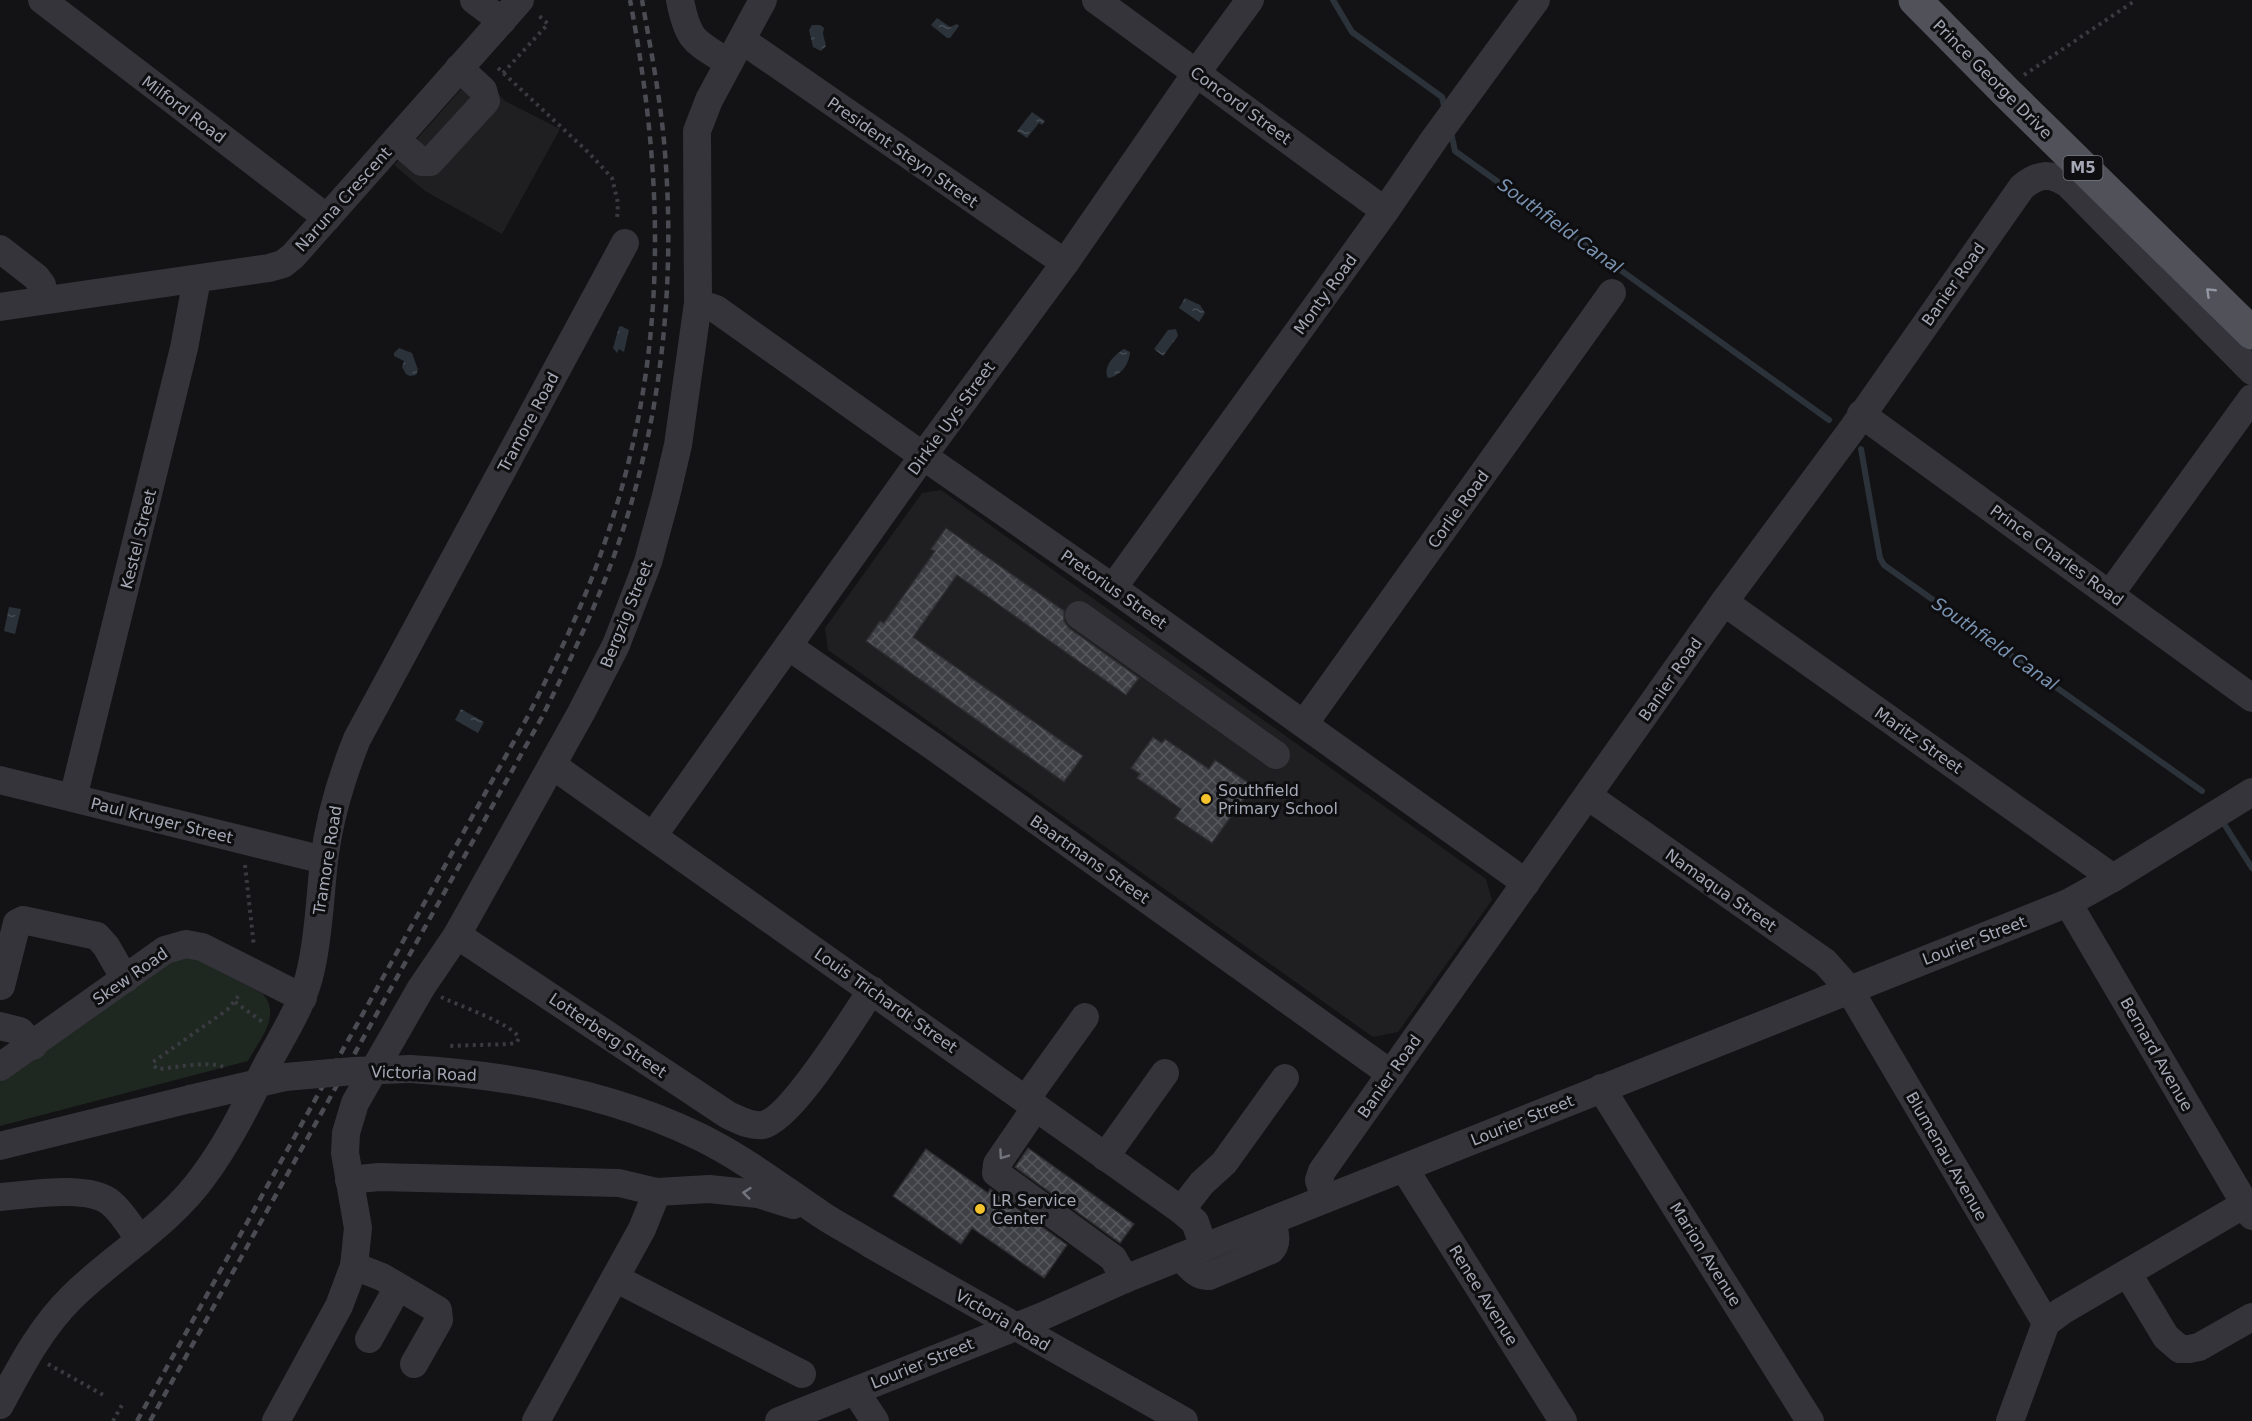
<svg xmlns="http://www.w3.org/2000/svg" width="2252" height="1421" font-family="'DejaVu Sans',sans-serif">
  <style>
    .built { fill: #1f1f22 }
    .grass { fill: #1f2721 }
    .water { fill: url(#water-ripples) }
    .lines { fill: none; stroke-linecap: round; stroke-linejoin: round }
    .stream { stroke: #2b323a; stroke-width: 6 }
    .building { fill: url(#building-cross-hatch); stroke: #2d2d31; stroke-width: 1.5 }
    .path { stroke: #3a3b41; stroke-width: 4; stroke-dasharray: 3 4.5; stroke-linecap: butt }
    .minor { stroke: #34343a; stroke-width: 28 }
    .major { stroke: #505159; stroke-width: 33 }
    .rail { stroke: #4b4c53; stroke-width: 4.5; stroke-dasharray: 8 6; stroke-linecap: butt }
    .minor-bridge { stroke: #34343a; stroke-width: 28 }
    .oneway { stroke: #9397a3 }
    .oneway2 { stroke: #72747e }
    .poi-dot { fill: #f4c22c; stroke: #0e0e10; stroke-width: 2 }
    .labels { text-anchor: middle; stroke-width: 6; stroke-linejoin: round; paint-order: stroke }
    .shield { fill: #0e0e10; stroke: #777a84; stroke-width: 1.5 }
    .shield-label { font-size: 15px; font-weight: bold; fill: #a4a8b5 }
    .street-label { font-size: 16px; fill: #a4a8b5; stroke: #0e0e10 }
    .poi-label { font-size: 16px; fill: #a4a8b5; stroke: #0e0e10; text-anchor: start }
    .water-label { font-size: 18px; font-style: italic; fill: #7a93b1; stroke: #0e0e10 }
  </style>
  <defs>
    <pattern id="water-ripples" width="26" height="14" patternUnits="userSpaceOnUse" patternTransform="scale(1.5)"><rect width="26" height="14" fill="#2b323a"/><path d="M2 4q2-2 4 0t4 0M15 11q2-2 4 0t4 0" fill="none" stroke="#474d54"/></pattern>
    <pattern id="building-cross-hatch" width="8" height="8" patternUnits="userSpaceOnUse" patternTransform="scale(1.5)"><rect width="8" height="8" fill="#3f4045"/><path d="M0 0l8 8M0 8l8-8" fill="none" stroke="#58595e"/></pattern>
  </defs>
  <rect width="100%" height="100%" fill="#131315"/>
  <g class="built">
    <path d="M477 71 505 101 560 129 502 234 425 191 394 165Z"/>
    <path d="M941 490 1486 879 1492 900 1398 1032 1373 1037 828 650 825 628 922 493Z"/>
  </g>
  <path class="grass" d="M184 953 263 994C282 1016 259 1040 248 1061L0 1126V1079Z"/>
  <g class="water">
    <path d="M937 18 950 27 957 24 959 26 950 38H947L931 25Z"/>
    <path d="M812 25H820L824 28 823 34 826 46 821 51 813 47 809 30Z"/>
    <path d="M1032 112 1045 121 1042 125 1039 123 1027 138 1017 131Z"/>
    <path d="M1185 298 1200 305 1205 313 1199 322 1179 308Z"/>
    <path d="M621 326 629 330 624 352 619 349 617 353 613 348 619 327Z"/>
    <path d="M1176 329 1178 336 1163 356 1154 349 1168 330Z"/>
    <path d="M399 348 412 353 418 370 416 375 410 376 406 374 402 367 404 361 394 356V353Z"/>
    <path d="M1124 349 1130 352C1129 364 1121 376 1108 378 1102 367 1115 354 1124 349Z"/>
    <path d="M9 607 21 609 15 634 4 631Z"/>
    <path d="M461 709 484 722 478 733 455 720Z"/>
  </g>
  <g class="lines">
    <g class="stream">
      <path d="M1333 0 1352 32 1442 97 1445 110"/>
      <path d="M1451 132 1455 151 1829 420"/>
      <path d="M1861 449 1880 558 1884 565 2202 791"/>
      <path d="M2226 827 2252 868"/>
    </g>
  </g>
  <g class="building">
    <path d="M946 528 1064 611V621L1069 628 1139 678 1126 695 957 575 913 637 1083 756 1064 782 866 641 880 621 884 623 935 551 931 549Z"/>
    <path d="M1153 737 1162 743 1165 739 1209 769 1215 760 1253 786 1212 843 1175 818 1181 809 1137 778 1140 774 1131 768Z"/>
    <path d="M1028 1148 1134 1224 1120 1243 1015 1167Z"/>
    <path d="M926 1149 988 1193 990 1189 1067 1245 1044 1278 972 1228 961 1244 893 1196Z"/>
  </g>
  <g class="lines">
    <g class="path">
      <path d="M498 68 589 153 612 178 618 203 617 221"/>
      <path d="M503 73 548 24 537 14"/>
      <path d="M2024 75 2136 0"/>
      <path d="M245 865 254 947"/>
      <path d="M441 997C457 1005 513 1024 519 1038L517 1042 510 1044 448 1046"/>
      <path d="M235 1002 264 1023"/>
      <path d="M223 1067C210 1060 174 1068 158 1069L154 1066 153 1062 227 1010 241 993"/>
      <path d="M48 1364 105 1396"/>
      <path d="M113 1421 122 1405"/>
    </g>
    <g class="minor">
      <path d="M42 0 327 218"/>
      <path d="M474 0 502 21"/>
      <path d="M680 0C688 42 695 41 729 63"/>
      <path d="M1096 0 1385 211"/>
      <path d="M742 40 1065 263"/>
      <path d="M396 140 422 162H430L486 101 483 90 459 68"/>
      <path d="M0 249 36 277 42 285 45 300"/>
      <path d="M698 303 716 309 923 456 1113 588 1526 883"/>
      <path d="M0 307 269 268 283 264 293 256 520 0"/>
      <path d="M1861 414 2252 698"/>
      <path d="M1113 588 1385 211 1435 138 1536 0"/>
      <path d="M2110 594 2252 398"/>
      <path d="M1724 602 2113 878"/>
      <path d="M1079 615 1276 755"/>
      <path d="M788 646 934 747 1391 1074"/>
      <path d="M1304 724 1612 293"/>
      <path d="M552 765 1181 1210 1195 1222 1204 1248"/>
      <path d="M0 780 324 860"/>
      <path d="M1588 796 1825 962 1849 989 2046 1323"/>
      <path d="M73 798 184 348 197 279"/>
      <path d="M653 836 923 456 1065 263 1197 72 1250 0"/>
      <path d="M2068 903 2252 1216"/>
      <path d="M457 935 728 1115C739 1120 751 1127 763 1125 793 1118 853 1017 872 990"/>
      <path d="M1 986 17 923 23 920 97 936 106 946 125 979"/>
      <path d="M0 1026 20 1031 33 1046"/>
      <path d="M0 1067 165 950 186 944 202 947 303 998"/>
      <path d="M410 1069C510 1075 610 1093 700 1137 743 1158 782 1188 822 1215 837 1225 853 1233 869 1243 973 1303 1079 1362 1184 1421"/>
      <path d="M1601 1088 1810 1421"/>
      <path d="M1026 1099 1085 1017"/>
      <path d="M1036 1107 997 1164 996 1173 1113 1258 1125 1279"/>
      <path d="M0 1146 190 1099"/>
      <path d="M1105 1157 1165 1073"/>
      <path d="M1404 1168 1563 1421"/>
      <path d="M349 1180 379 1177 619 1183 657 1192 709 1189 758 1194 793 1205"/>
      <path d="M0 1197C28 1195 89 1184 111 1203 123 1213 131 1228 140 1240"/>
      <path d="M1325 1199 1319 1180 1322 1171 1724 602 1853 428 2022 187C2038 174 2050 172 2068 184L2252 371"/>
      <path d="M1181 1210 1202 1183 1224 1163 1285 1078"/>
      <path d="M1180 1257C1189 1265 1196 1277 1209 1276L1271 1250C1279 1242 1274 1231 1272 1220"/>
      <path d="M354 1266 382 1277 438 1310 439 1320 414 1364"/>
      <path d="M2128 1274 2166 1337 2180 1349H2189L2199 1347 2252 1317"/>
      <path d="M615 1278 802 1374"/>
      <path d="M369 1339 398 1287"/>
      <path d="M855 1391 875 1421"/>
      <path d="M0 1405C21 1366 41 1327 73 1296 116 1254 170 1224 205 1174 230 1140 249 1100 268 1063 284 1033 304 1003 311 969 319 934 320 897 324 861 329 819 341 779 357 739L625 243"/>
      <path d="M276 1421 339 1306 354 1266 358 1228 345 1153 346 1133 355 1103 421 988 457 935 581 713 616 645 648 562 666 496 678 445 698 303 697 131 709 100 763 0"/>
      <path d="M536 1421 642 1229 657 1192"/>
      <path d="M779 1421 1043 1316 1125 1279 2068 903 2113 878 2252 792"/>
      <path d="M2010 1421 2046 1323 2062 1311 2245 1204"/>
    </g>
    <path class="major" d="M1915 0 2006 92 2252 333"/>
    <g class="rail">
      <path d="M137 1421 528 716C550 672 573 627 591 580 667 385 669 204 630 0"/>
      <path d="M150 1421 542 717C567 667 591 617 611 564 660 434 676 291 665 153 661 101 651 51 642 0"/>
    </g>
    <path class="minor-bridge" d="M190 1099 285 1077 354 1071 410 1069"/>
  </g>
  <defs><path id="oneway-chevron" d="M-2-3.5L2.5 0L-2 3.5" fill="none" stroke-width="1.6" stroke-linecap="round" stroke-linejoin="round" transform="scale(1.5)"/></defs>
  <use class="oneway" href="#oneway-chevron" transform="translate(2210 292) rotate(-136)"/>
  <g class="oneway2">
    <use href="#oneway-chevron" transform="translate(1003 1155) rotate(125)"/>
    <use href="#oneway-chevron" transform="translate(747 1193) rotate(-174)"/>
  </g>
  <g class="poi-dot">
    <circle cx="1206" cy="799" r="6"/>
    <circle cx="980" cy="1209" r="6"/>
  </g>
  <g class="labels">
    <rect class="shield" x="2063.5" y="156" width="39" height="24" rx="4.5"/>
    <g class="shield-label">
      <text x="2083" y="173">M5</text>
    </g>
    <g class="street-label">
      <text transform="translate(1993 79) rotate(45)" y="6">Prince George Drive</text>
      <text transform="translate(1241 105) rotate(36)" y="6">Concord Street</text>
      <text transform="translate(184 109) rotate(37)" y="6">Milford Road</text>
      <text transform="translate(903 152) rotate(35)" y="6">President Steyn Street</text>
      <text transform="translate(343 199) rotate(-48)" y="6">Naruna Crescent</text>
      <text transform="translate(1953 284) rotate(-55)" y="6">Banier Road</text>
      <text transform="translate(1325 294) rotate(-54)" y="6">Monty Road</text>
      <text transform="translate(951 418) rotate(-54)" y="6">Dirkie Uys Street</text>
      <text transform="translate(528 422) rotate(-62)" y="6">Tramore Road</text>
      <text transform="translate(1458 509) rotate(-54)" y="6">Corlie Road</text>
      <text transform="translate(138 539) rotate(-76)" y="6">Kestel Street</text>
      <text transform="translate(2057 555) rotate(36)" y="6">Prince Charles Road</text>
      <text transform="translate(1114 589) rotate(35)" y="6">Pretorius Street</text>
      <text transform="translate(626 614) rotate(-68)" y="6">Bergzig Street</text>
      <text transform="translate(1670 679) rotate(-55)" y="6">Banier Road</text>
      <text transform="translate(1919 740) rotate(35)" y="6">Maritz Street</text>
      <text transform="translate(162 820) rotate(14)" y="6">Paul Kruger Street</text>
      <text transform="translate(1090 859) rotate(35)" y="6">Baartmans Street</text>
      <text transform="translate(327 860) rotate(-81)" y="6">Tramore Road</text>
      <text transform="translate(1721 890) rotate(35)" y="6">Namaqua Street</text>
      <text transform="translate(1974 940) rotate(-21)" y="6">Lourier Street</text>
      <text transform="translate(130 976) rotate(-35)" y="6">Skew Road</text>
      <text transform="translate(886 1000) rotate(35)" y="6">Louis Trichardt Street</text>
      <text transform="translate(608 1035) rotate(34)" y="6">Lotterberg Street</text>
      <text transform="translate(2157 1054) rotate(60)" y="6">Bernard Avenue</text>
      <text transform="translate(424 1073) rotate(2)" y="6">Victoria Road</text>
      <text transform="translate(1389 1076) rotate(-55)" y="6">Banier Road</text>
      <text transform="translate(1522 1120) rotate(-22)" y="6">Lourier Street</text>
      <text transform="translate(1947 1156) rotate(60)" y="6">Blumenau Avenue</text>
      <text transform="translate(1706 1254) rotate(58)" y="6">Marion Avenue</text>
      <text transform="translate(1484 1295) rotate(58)" y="6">Renee Avenue</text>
      <text transform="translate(1003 1320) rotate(30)" y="6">Victoria Road</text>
      <text transform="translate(922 1363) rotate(-22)" y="6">Lourier Street</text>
    </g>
    <g class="poi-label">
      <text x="1218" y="796">Southfield<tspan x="1218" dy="18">Primary School</tspan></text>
      <text x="992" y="1206">LR Service<tspan x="992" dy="18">Center</tspan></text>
    </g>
    <g class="water-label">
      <text transform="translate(1560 226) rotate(36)" y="6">Southfield Canal</text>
      <text transform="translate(1995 644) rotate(35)" y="6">Southfield Canal</text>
    </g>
  </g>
</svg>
